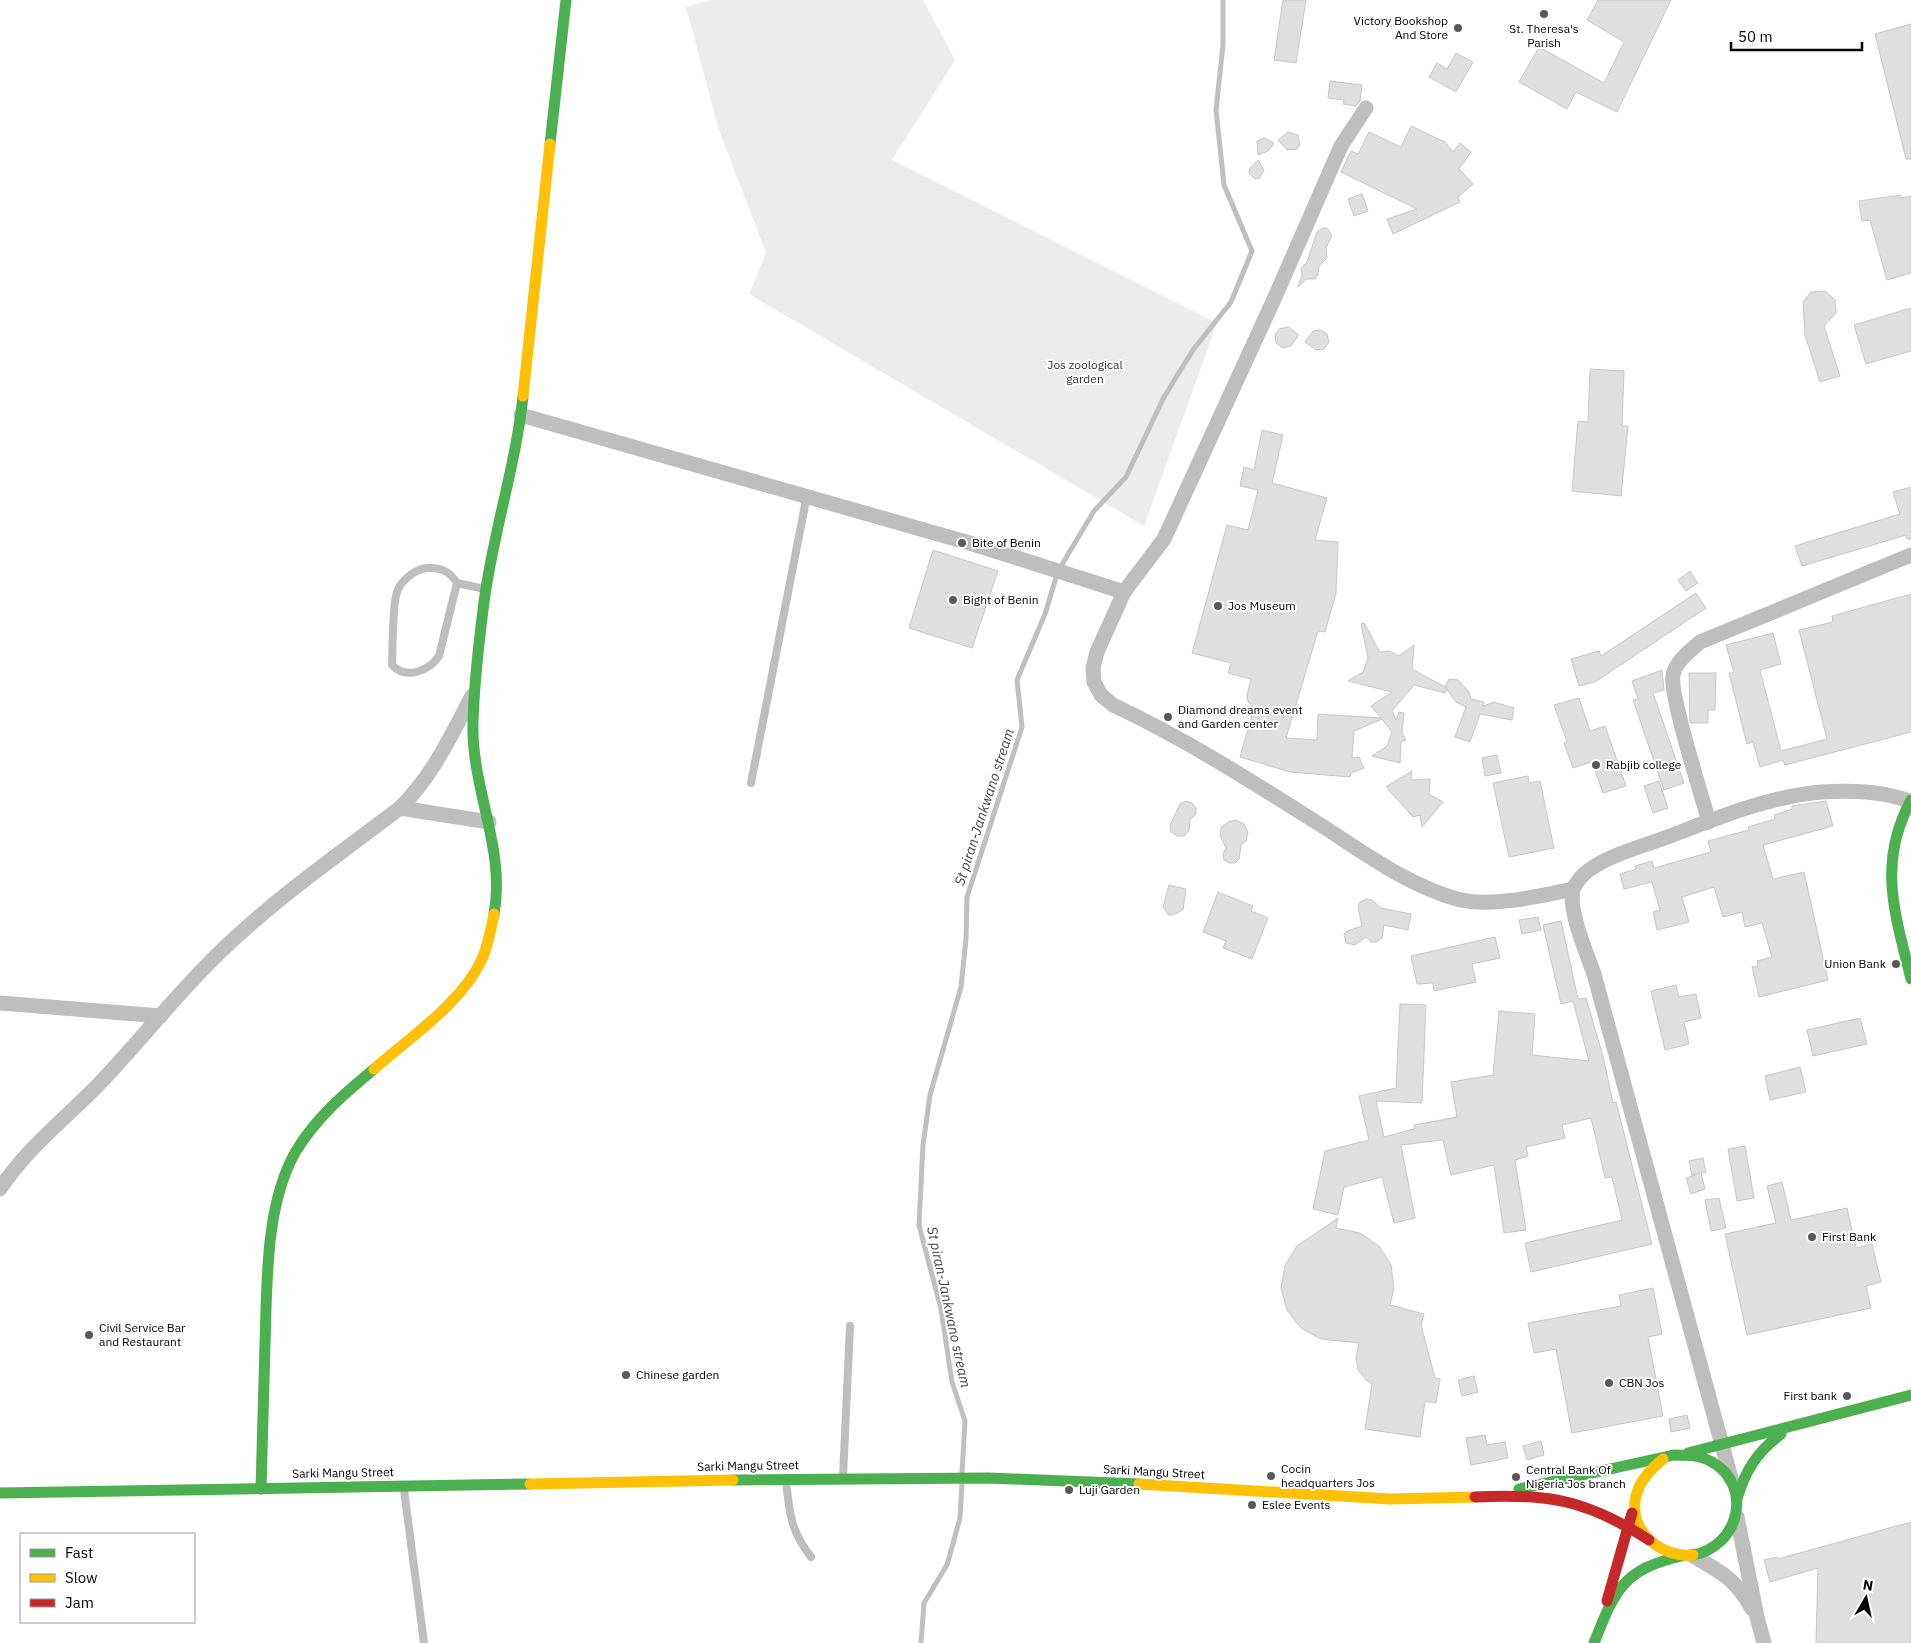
<svg xmlns="http://www.w3.org/2000/svg" width="1911" height="1643" font-family="'IBM Plex Sans',sans-serif">
  <style>
    .green { fill: #ececec }
    .lines { fill: none; stroke-linecap: round; stroke-linejoin: round }
    .stream { stroke: #bfbfbf; stroke-width: 5 }
    .building { fill: #dfdfdf; stroke: #c7c7c7 }
    .lane { stroke: #bebebe; stroke-width: 8 }
    .street { stroke: #bebebe; stroke-width: 15 }
    .fast { stroke: #4caf50; stroke-width: 11 }
    .slow { stroke: #ffc107; stroke-width: 11 }
    .jam { stroke: #c62828; stroke-width: 11 }
    .poi-dot { fill: #595959; stroke: #fff; stroke-width: 2 }
    .labels { text-anchor: middle; stroke-width: 4; stroke-linejoin: round; paint-order: stroke }
    .poi-label { font-size: 12px; fill: #000; stroke: #fff; text-anchor: start }
    .park-label { font-size: 12px; fill: #333; stroke: #fff }
    .street-label { font-size: 12px; fill: #000; stroke: #fff }
    .water-label { font-size: 14px; font-style: italic; fill: #444; stroke: #fff }
  </style>
  <rect width="100%" height="100%" fill="#fff"/>
  <path class="green" d="M710 0H923L955 60 892 160 1217 323 1144 526 749 294 766 253 718 127 686 7Z"/>
  <g class="lines">
    <g class="stream">
      <path d="M962 1473 965 1421 952 1382 941 1309 919 1225 923 1145 930 1095 961 987 966 939 967 897 1022 727 1017 680 1045 614 1058 571 1094 511 1126 477 1164 397 1193 350 1231 302 1252 251 1224 185 1216 110 1223 45V0"/>
      <path d="M921 1643 924 1603 947 1565 960 1518 962 1484"/>
    </g>
  </g>
  <g class="building">
    <path d="M1283 0H1306L1296 63 1274 60Z"/>
    <path d="M1598 0H1671L1617 112 1576 92 1567 109 1519 82 1539 47 1604 83 1624 42 1587 20Z"/>
    <path d="M1911 24V159H1906L1875 34Z"/>
    <path d="M1456 53 1473 62 1456 92 1429 77 1437 63 1447 69Z"/>
    <path d="M1330 81 1362 85 1360 101 1356 106 1343 104 1344 100 1328 98Z"/>
    <path d="M1411 126 1445 142 1453 152 1460 143 1471 152 1459 169 1473 184 1458 197 1460 202 1393 234 1387 219 1417 209 1341 172 1351 151 1358 154 1369 132 1401 147Z"/>
    <path d="M1288 132 1298 135 1300 145 1297 149 1287 150 1278 140Z"/>
    <path d="M1264 138 1274 143 1268 151 1258 155 1257 141Z"/>
    <path d="M1258 160 1264 170 1260 178 1255 179 1249 173 1250 168Z"/>
    <path d="M1362 194 1368 211 1354 216 1348 199Z"/>
    <path d="M1901 195V198L1911 196V273L1887 280 1870 220 1862 221 1859 201Z"/>
    <path d="M1322 228H1327L1332 236 1326 248 1327 258 1319 266 1318 275 1315 279H1306L1298 287 1302 275 1301 268 1307 262 1317 232Z"/>
    <path d="M1825 291 1835 300 1836 313 1824 326 1840 376 1820 382 1805 335 1803 302 1811 292Z"/>
    <path d="M1911 308V351L1866 364 1854 325Z"/>
    <path d="M1288 327 1299 335 1291 346 1283 348 1276 343 1275 335 1279 329Z"/>
    <path d="M1321 330 1327 334 1329 342 1324 349 1316 350 1305 342 1313 331Z"/>
    <path d="M1590 369 1624 371 1622 426H1628L1621 496 1572 491 1578 421 1588 422Z"/>
    <path d="M1262 430 1283 435 1272 483 1327 498 1315 540 1338 542 1336 593 1325 632 1318 631 1286 738 1317 740 1318 714 1381 718 1371 706 1392 692 1348 681 1363 672 1368 658 1361 624 1364 623 1380 652 1389 651 1399 656 1414 645 1412 669 1447 688 1445 693 1414 685 1392 711 1396 720 1399 712 1404 713 1402 733 1406 740 1401 742 1400 763 1372 756 1387 746 1392 732 1382 719 1354 731 1352 758 1359 757 1364 768 1351 773 1350 777 1290 772 1240 757 1254 708 1248 702 1247 695 1251 679 1228 673 1231 663 1192 653 1227 525 1248 530 1258 490 1240 486 1244 467 1254 470Z"/>
    <path d="M1911 487V539H1907L1906 535 1802 566 1795 546 1900 514 1893 492Z"/>
    <path d="M933 550 998 571 972 648 909 628Z"/>
    <path d="M1690 571 1698 583 1686 591 1678 580Z"/>
    <path d="M1696 593 1706 608 1595 682 1579 686 1571 659 1599 651 1601 656Z"/>
    <path d="M1911 594V732L1785 765 1783 760 1760 767 1753 742 1747 744 1729 673H1734L1726 645 1773 633 1781 664 1760 670 1781 751 1827 739 1799 630 1833 622 1832 616Z"/>
    <path d="M1662 670 1664 690 1653 693 1684 783 1664 790 1633 700 1638 699 1632 681Z"/>
    <path d="M1689 673H1716L1715 710H1708V723H1690Z"/>
    <path d="M1449 679 1458 680 1469 692 1471 699 1484 702 1483 706 1494 702 1514 708 1512 720 1480 714 1470 742 1455 737 1466 707 1456 702 1445 687Z"/>
    <path d="M1579 698 1590 731 1605 726 1626 786 1603 793 1592 762 1573 768 1564 743 1567 742 1554 705Z"/>
    <path d="M1497 755 1501 773 1485 776 1482 758Z"/>
    <path d="M1412 771 1411 780 1430 779 1429 794 1443 802 1422 827 1420 815 1413 817 1386 787Z"/>
    <path d="M1528 776 1529 783 1540 781 1554 848 1509 857 1493 783Z"/>
    <path d="M1659 781 1668 808 1653 813 1644 786Z"/>
    <path d="M1186 801 1192 803 1196 808V814L1190 820 1189 831 1184 836H1177L1171 832 1170 825 1180 804Z"/>
    <path d="M1826 801 1833 826 1763 845 1773 879 1804 872 1828 980 1759 997 1752 967 1758 966 1757 961 1772 957 1762 923 1745 927 1742 912 1723 917 1714 887 1682 897 1689 922 1657 930 1653 912 1660 910 1652 882 1624 889 1620 874 1636 869 1635 866 1652 861 1654 868 1711 852 1708 841 1749 830 1748 827 1775 819 1774 815 1792 809V806Z"/>
    <path d="M1236 820 1244 824 1248 832 1246 841 1241 845 1239 859 1235 863H1229L1224 860 1223 854 1226 848 1220 836 1221 828 1228 822Z"/>
    <path d="M1169 885 1186 889 1183 910 1173 915H1169L1163 907Z"/>
    <path d="M1218 892 1253 906 1251 911 1268 918 1252 959 1223 948 1226 941 1203 932Z"/>
    <path d="M1366 899 1372 900 1381 908 1411 914 1408 930 1384 925 1382 938 1377 942H1371L1366 937 1355 945 1346 943 1344 934 1347 931 1362 926 1358 908 1360 902Z"/>
    <path d="M1538 917 1541 930 1522 934 1519 920Z"/>
    <path d="M1561 921 1578 999 1586 998 1603 1056 1613 1103 1616 1102 1652 1244 1531 1272 1525 1243 1622 1220 1612 1177 1605 1178 1591 1118 1562 1125 1565 1138 1526 1147 1528 1156 1515 1160 1526 1230 1504 1233 1494 1165 1451 1175 1443 1140 1401 1145 1415 1218 1394 1223 1382 1177 1344 1187 1338 1215 1313 1209 1325 1151 1369 1140 1359 1096 1396 1088 1400 1004 1426 1005 1422 1103 1376 1101 1384 1137 1414 1129V1125L1457 1117 1451 1082 1493 1075 1499 1011 1535 1014 1532 1055 1589 1061 1573 1001 1561 1004 1543 925Z"/>
    <path d="M1495 937 1500 958 1472 964 1476 982 1434 991 1433 983 1417 984 1411 956Z"/>
    <path d="M1676 985 1679 997 1696 994 1701 1018 1684 1022 1689 1044 1665 1050 1651 991Z"/>
    <path d="M1860 1018 1867 1044 1813 1056 1807 1030Z"/>
    <path d="M1800 1067 1806 1092 1770 1100 1765 1076Z"/>
    <path d="M1745 1146 1754 1198 1737 1201 1728 1149Z"/>
    <path d="M1703 1158 1706 1172 1701 1173 1705 1189 1691 1194 1686 1178 1700 1173 1692 1175 1689 1161Z"/>
    <path d="M1782 1182 1791 1220 1847 1208 1856 1248 1872 1244 1881 1282 1866 1286 1871 1308 1747 1335 1725 1234 1776 1223 1767 1186Z"/>
    <path d="M1719 1198 1726 1228 1711 1231 1705 1200Z"/>
    <path d="M1338 1218 1336 1228 1360 1233 1379 1246 1391 1265 1394 1288 1390 1305 1424 1314 1421 1325 1435 1378 1440 1379 1436 1403 1425 1401 1420 1437 1365 1429 1372 1384 1366 1380 1358 1370 1356 1358 1359 1343 1321 1339 1301 1328 1287 1310 1281 1288 1285 1265 1297 1246Z"/>
    <path d="M1653 1288 1662 1334 1648 1337 1663 1416 1572 1433 1556 1349 1534 1353 1528 1323 1621 1306 1619 1295Z"/>
    <path d="M1474 1376 1478 1392 1462 1396 1458 1380Z"/>
    <path d="M1687 1415 1690 1428 1671 1432 1669 1419Z"/>
    <path d="M1485 1435 1487 1445 1505 1442 1508 1458 1471 1465 1466 1438Z"/>
    <path d="M1541 1441 1544 1455 1527 1460 1523 1446Z"/>
    <path d="M1911 1522V1643H1816L1818 1568 1770 1582 1764 1560 1777 1557 1778 1559Z"/>
  </g>
  <g class="lines">
    <g class="lane">
      <path d="M457 583 439 656C429 671 406 680 392 665 393 647 392 607 397 592 401 580 416 568 429 568 442 567 450 572 457 583L485 589"/>
      <path d="M751 783 807 495"/>
      <path d="M843 1477 850 1326"/>
      <path d="M786 1482C790 1514 790 1530 811 1557"/>
      <path d="M404 1490 424 1643"/>
    </g>
    <g class="street">
      <path d="M1366 108 1341 146 1275 297 1164 539 1124 592 1097 652 1093 668 1094 682 1101 695 1113 705C1188 740 1257 785 1327 829 1367 855 1410 886 1457 899 1490 908 1540 896 1573 889"/>
      <path d="M521 415 973 544 1124 592"/>
      <path d="M400 808 489 822"/>
      <path d="M1709 822C1702 796 1669 694 1673 675 1676 661 1690 651 1700 642L1911 555"/>
      <path d="M0 1003 161 1016"/>
      <path d="M0 1189C27 1148 66 1118 99 1084 139 1042 175 996 217 955 273 900 338 855 400 808 433 775 451 736 472 696"/>
      <path d="M1731 1478 1594 974C1587 954 1566 906 1574 887 1578 880 1582 875 1589 870 1610 855 1637 848 1662 839 1713 820 1765 797 1821 792 1852 790 1880 791 1910 801"/>
      <path d="M1737 1517 1757 1617 1764 1643"/>
      <path d="M1693 1556C1721 1572 1736 1579 1752 1609"/>
    </g>
    <g class="fast">
      <path d="M550 144 566 0"/>
      <path d="M1911 800C1877 863 1895 914 1911 979"/>
      <path d="M494 914C506 849 471 788 473 723 474 683 479 641 484 602 493 533 516 465 523 396"/>
      <path d="M1688 1453 1911 1395"/>
      <path d="M733 1480 988 1478 1139 1484"/>
      <path d="M261 1489C262 1441 264 1393 265 1345 267 1285 265 1204 296 1151 316 1118 344 1094 374 1069"/>
      <path d="M1519 1489 1674 1455C1687 1455 1700 1455 1712 1462 1754 1486 1739 1547 1693 1555"/>
      <path d="M0 1493 530 1484"/>
      <path d="M1737 1499C1745 1471 1757 1452 1781 1434"/>
      <path d="M1594 1643C1615 1590 1623 1569 1682 1556"/>
    </g>
    <g class="slow">
      <path d="M523 396 550 144"/>
      <path d="M374 1069C409 1038 462 1003 482 959 488 946 491 929 494 914"/>
      <path d="M1663 1459C1651 1469 1640 1480 1636 1496 1628 1530 1660 1558 1693 1555"/>
      <path d="M530 1484 733 1480"/>
      <path d="M1139 1484 1390 1499 1475 1497"/>
    </g>
    <g class="jam">
      <path d="M1475 1497C1548 1493 1587 1500 1649 1540"/>
      <path d="M1607 1601 1632 1513"/>
    </g>
  </g>
  <g class="poi-dot">
    <circle cx="1544" cy="14" r="5"/>
    <circle cx="1458" cy="28" r="5"/>
    <circle cx="962" cy="543" r="5"/>
    <circle cx="953" cy="600" r="5"/>
    <circle cx="1218" cy="606" r="5"/>
    <circle cx="1168" cy="717" r="5"/>
    <circle cx="1596" cy="765" r="5"/>
    <circle cx="1896" cy="964" r="5"/>
    <circle cx="1812" cy="1237" r="5"/>
    <circle cx="89" cy="1335" r="5"/>
    <circle cx="626" cy="1375" r="5"/>
    <circle cx="1609" cy="1383" r="5"/>
    <circle cx="1847" cy="1396" r="5"/>
    <circle cx="1271" cy="1476" r="5"/>
    <circle cx="1516" cy="1477" r="5"/>
    <circle cx="1069" cy="1490" r="5"/>
    <circle cx="1252" cy="1505" r="5"/>
  </g>
  <g class="labels">
    <g class="poi-label">
      <text x="1448" y="25" text-anchor="end">Victory Bookshop<tspan x="1448" dy="14">And Store</tspan></text>
      <text x="1544" y="33" text-anchor="middle">St. Theresa's<tspan x="1544" dy="14">Parish</tspan></text>
      <text x="972" y="547">Bite of Benin</text>
      <text x="963" y="604">Bight of Benin</text>
      <text x="1228" y="610">Jos Museum</text>
      <text x="1178" y="714">Diamond dreams event<tspan x="1178" dy="14">and Garden center</tspan></text>
      <text x="1606" y="769">Rabjib college</text>
      <text x="1886" y="968" text-anchor="end">Union Bank</text>
      <text x="1822" y="1241">First Bank</text>
      <text x="99" y="1332">Civil Service Bar<tspan x="99" dy="14">and Restaurant</tspan></text>
      <text x="636" y="1379">Chinese garden</text>
      <text x="1619" y="1387">CBN Jos</text>
      <text x="1837" y="1400" text-anchor="end">First bank</text>
      <text x="1281" y="1473">Cocin<tspan x="1281" dy="14">headquarters Jos</tspan></text>
      <text x="1526" y="1474">Central Bank Of<tspan x="1526" dy="14">Nigeria Jos branch</tspan></text>
      <text x="1079" y="1494">Luji Garden</text>
      <text x="1262" y="1509">Eslee Events</text>
    </g>
    <g class="park-label">
      <text x="1085" y="369">Jos zoological<tspan x="1085" dy="14">garden</tspan></text>
    </g>
    <g class="street-label">
      <text transform="translate(748 1466) rotate(-1)" y="4">Sarki Mangu Street</text>
      <text transform="translate(1154 1472) rotate(3)" y="4">Sarki Mangu Street</text>
      <text transform="translate(343 1473) rotate(-1)" y="4">Sarki Mangu Street</text>
    </g>
    <g class="water-label">
      <text transform="translate(984 807) rotate(-72)" y="5">St piran-Jankwano stream</text>
      <text transform="translate(949 1307) rotate(78)" y="5">St piran-Jankwano stream</text>
    </g>
  </g>
  <rect x="20" y="1533" width="175" height="90" fill="#ffffff" stroke="#999999"/>
  <rect x="30" y="1549" width="25" height="8" fill="#4caf50" stroke="#999999"/>
  <text x="65" y="1558" font-size="15" fill="#000000">Fast</text>
  <rect x="30" y="1574" width="25" height="8" fill="#ffc107" stroke="#999999"/>
  <text x="65" y="1583" font-size="15" fill="#000000">Slow</text>
  <rect x="30" y="1599" width="25" height="8" fill="#c62828" stroke="#999999"/>
  <text x="65" y="1608" font-size="15" fill="#000000">Jam</text>
  <g transform="translate(1866 1598) rotate(9)" stroke="#ffffff" stroke-width="4" paint-order="stroke">
  <path d="M0-4L9 19L0 12L-9 19Z" fill="#000000"/>
  <text y="-8" font-size="14" font-weight="bold" text-anchor="middle" fill="#000000">N</text>
  </g>
  <path d="M1731 42v8h131v-8" fill="none" stroke="#000000" stroke-width="2.5"/>
  <text x="1738" y="42" font-size="15" fill="#000000" stroke="#ffffff" stroke-width="4" paint-order="stroke">50 m</text>
</svg>
